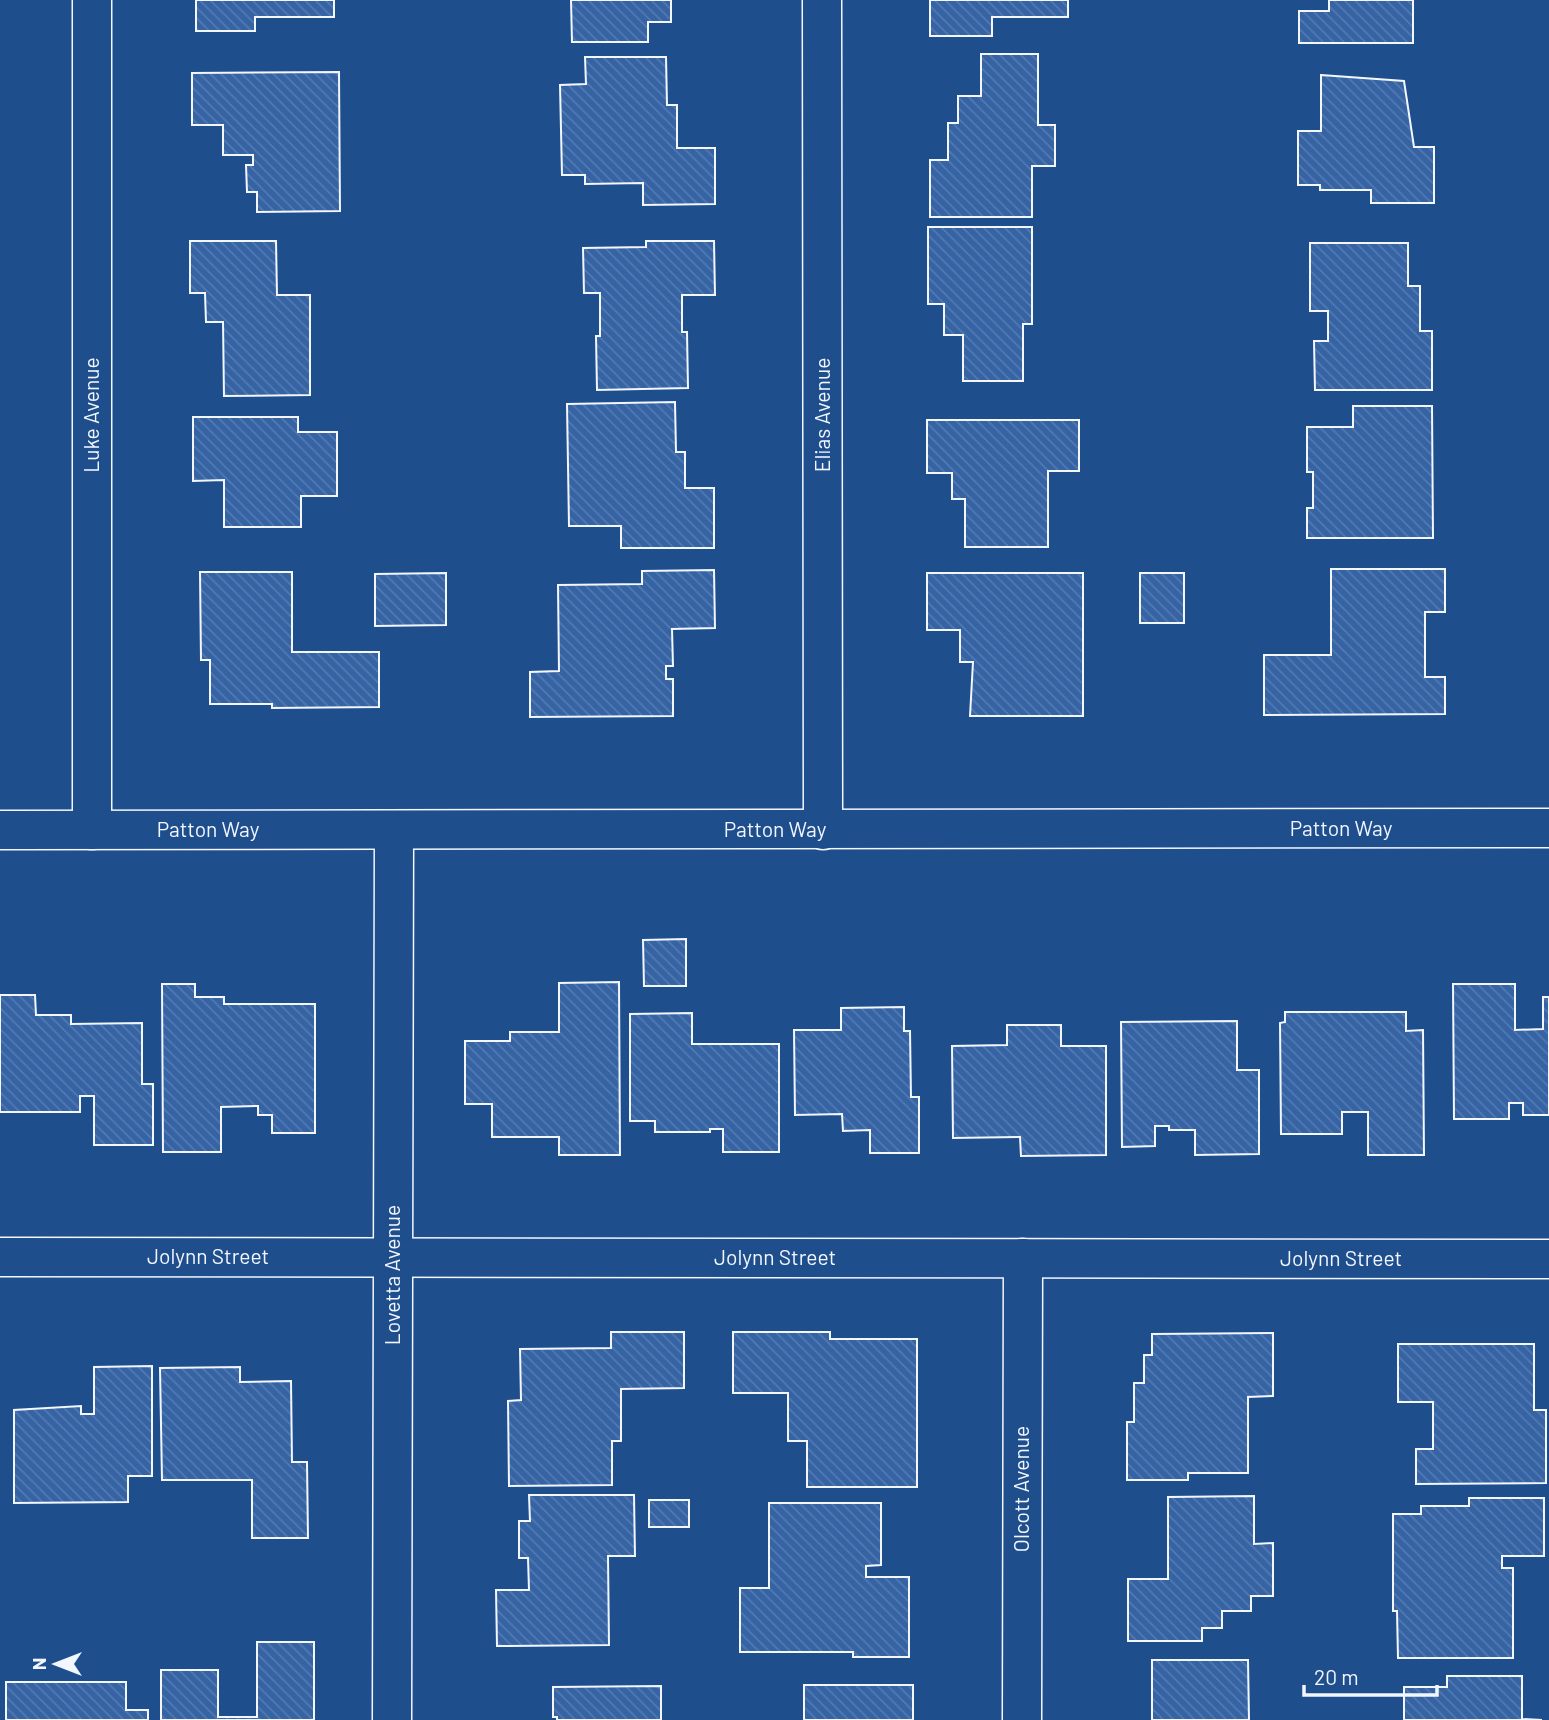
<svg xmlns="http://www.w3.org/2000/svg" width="1549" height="1720" font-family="Barlow,sans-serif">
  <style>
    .building { fill: url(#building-back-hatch); stroke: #f2f6ff; stroke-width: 2 }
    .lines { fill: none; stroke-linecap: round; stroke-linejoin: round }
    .street-casing { stroke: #f2f6ff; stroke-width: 41 }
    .secondary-casing { stroke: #f2f6ff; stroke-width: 41 }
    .street { stroke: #1f4e8c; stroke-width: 38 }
    .secondary { stroke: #1f4e8c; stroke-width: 38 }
    .labels { text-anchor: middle; stroke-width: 5; stroke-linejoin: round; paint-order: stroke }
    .street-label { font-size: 21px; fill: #f2f6ff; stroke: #1f4e8c }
  </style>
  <defs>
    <pattern id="building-back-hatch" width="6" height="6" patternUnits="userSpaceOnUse" patternTransform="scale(1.75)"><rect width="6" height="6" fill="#3563a3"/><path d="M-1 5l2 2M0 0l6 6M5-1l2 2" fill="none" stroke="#537ab1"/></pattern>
  </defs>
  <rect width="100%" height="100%" fill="#1f4e8c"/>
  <g class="building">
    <path d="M196 0H334V17H255V31H196Z"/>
    <path d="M571 0H671V22H648V42H572Z"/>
    <path d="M930 0H1068V17H992V36H930Z"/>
    <path d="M1329 0H1413V43H1299V11H1329Z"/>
    <path d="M981 54H1038V125H1055V166H1032V217H930V160H948V123H958V96H981Z"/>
    <path d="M585 57H666L667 105H677V148H715V204L643 205V183L585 184V175H562L560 85 586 84Z"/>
    <path d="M339 72 340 211 257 212V192H247L246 165H253V155H223V125H192V73Z"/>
    <path d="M1321 75 1404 81 1414 147H1434V203H1371V190H1320V185H1298V131H1321Z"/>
    <path d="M928 227H1032V324H1023V381H963V335H944V304H928Z"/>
    <path d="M190 241H276L277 295H310V395L224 396 223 322H206L205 293H190Z"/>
    <path d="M646 241H714L715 295H682V332H687L688 388 597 390 596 336H600V293H584L583 248 646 247Z"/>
    <path d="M1310 243H1408V286H1420V331H1432V390H1315L1314 341H1328V311H1310Z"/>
    <path d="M675 402 676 452H685V488H714V548H621V526H569L567 404Z"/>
    <path d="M1353 406H1432L1433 538H1307V508H1313V472H1307V427H1353Z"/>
    <path d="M193 417H298V432H337V496H301V527H224V480L193 481Z"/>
    <path d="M927 420H1079V471H1048V547H965V499H952V473H927Z"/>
    <path d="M1331 569H1445V612H1425V677H1445V714L1264 715V655H1331Z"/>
    <path d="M714 570 715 628 672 629 673 666H666V679H673V716L530 717V672L559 671 558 585 642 584V571Z"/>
    <path d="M200 572H292V652H379V707L272 708V704H210V660H201Z"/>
    <path d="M446 573V625L375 626V574Z"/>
    <path d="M927 573H1083V716H970L973 662H960V630H927Z"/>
    <rect x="1140" y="573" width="44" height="50"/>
    <path d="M686 939V986H644L643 940Z"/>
    <path d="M619 982 620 1155H559V1137H492V1104H465V1041H510V1032H559V983Z"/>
    <path d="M162 984H195V997H224V1004H315V1133H272V1115H258V1106L221 1107V1152H163Z"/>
    <path d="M1453 984H1515V1030L1543 1029V997H1549V1115H1523V1103H1509V1119H1454Z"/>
    <path d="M0 995H35L36 1015H71V1024L142 1023V1084H153V1145H94V1096H80V1112H0Z"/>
    <path d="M904 1007V1031H910L911 1097H919V1153H870V1130L843 1131 842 1114 795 1115 794 1030H841V1008Z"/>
    <path d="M1285 1012H1406V1031L1423 1030 1424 1155H1368V1112H1342V1134H1281L1280 1023 1285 1022Z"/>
    <path d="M692 1013V1044H779V1152H723V1129H710V1132H655V1121H630V1014Z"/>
    <path d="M1237 1021V1070H1259V1154L1195 1155V1130H1169V1126H1155V1146L1122 1147 1121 1022Z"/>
    <path d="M1007 1025H1061V1046H1106V1155L1021 1156 1020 1137 953 1138 952 1046 1007 1045Z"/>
    <path d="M611 1332H684V1388L621 1389V1441H612V1485L509 1486 508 1401 521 1400 520 1349 611 1348Z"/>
    <path d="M733 1332H830V1339H917V1487H807V1441H788V1393H733Z"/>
    <path d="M1273 1333V1396L1248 1397V1473H1188V1480H1127V1422H1134V1383H1144V1355H1152V1334Z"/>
    <path d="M1398 1344H1534V1410H1546V1483L1416 1484V1449H1433V1402H1398Z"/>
    <path d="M152 1366V1476H128V1502L14 1503V1410L81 1406V1414H94V1367Z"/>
    <path d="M240 1367V1382L291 1381 292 1462H307L308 1538H252V1480H162L160 1368Z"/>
    <path d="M529 1495H634L635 1556H608L609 1645 497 1646 496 1590H529L528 1558H519V1521H530Z"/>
    <path d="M1254 1496V1544L1273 1543V1596H1251V1611H1222V1628H1202V1641H1128V1579H1168V1497Z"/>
    <path d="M1469 1498H1544V1556H1502V1568H1513V1658H1398L1397 1611H1393V1514H1421V1506H1469Z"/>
    <rect x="649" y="1500" width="40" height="27"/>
    <path d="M769 1503H881V1565L866 1566V1577H909V1657H853V1652H740V1588H769Z"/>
    <path d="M257 1642H314V1720H161V1670H218V1717H257Z"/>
    <path d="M1152 1660H1248L1249 1720H1152Z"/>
    <path d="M1447 1676H1522V1719L1542 1720H1404V1687H1447Z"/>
    <path d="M6 1682H126V1710H148V1720H6Z"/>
    <rect x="804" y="1685" width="109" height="35"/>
    <path d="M661 1686V1720H557V1717H553V1687Z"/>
  </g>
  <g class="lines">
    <defs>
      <g id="street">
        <path d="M92 0V830"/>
        <path d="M822 0 823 830"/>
        <path d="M0 1257 1549 1259"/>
        <path d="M392 1720 394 830"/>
        <path d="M1022 1720 1023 1258"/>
      </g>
      <path id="secondary" d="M0 830 1549 828"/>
    </defs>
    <use href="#street" class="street-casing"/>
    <use href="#secondary" class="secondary-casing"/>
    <use href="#street" class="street"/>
    <use href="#secondary" class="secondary"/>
  </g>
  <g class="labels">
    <g class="street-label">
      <text transform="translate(92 415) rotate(-90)" y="7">Luke Avenue</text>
      <text transform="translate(823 415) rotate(-90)" y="7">Elias Avenue</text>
      <text x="1341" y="836">Patton Way</text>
      <text x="208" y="837">Patton Way</text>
      <text x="775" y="837">Patton Way</text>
      <text x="208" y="1264">Jolynn Street</text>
      <text x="775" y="1265">Jolynn Street</text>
      <text x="1341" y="1266">Jolynn Street</text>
      <text transform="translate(393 1275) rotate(-90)" y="7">Lovetta Avenue</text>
      <text transform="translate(1022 1489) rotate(-90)" y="7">Olcott Avenue</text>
    </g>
  </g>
  <g transform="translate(56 1664) rotate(270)" stroke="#1f4e8c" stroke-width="5" paint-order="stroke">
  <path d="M0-5L12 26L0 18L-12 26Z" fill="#f2f6ff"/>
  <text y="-10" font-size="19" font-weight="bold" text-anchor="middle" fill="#f2f6ff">N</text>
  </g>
  <path d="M1304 1685v10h133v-10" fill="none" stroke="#f2f6ff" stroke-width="3.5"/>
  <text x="1314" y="1685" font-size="21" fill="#f2f6ff" stroke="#1f4e8c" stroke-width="5" paint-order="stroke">20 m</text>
</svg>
